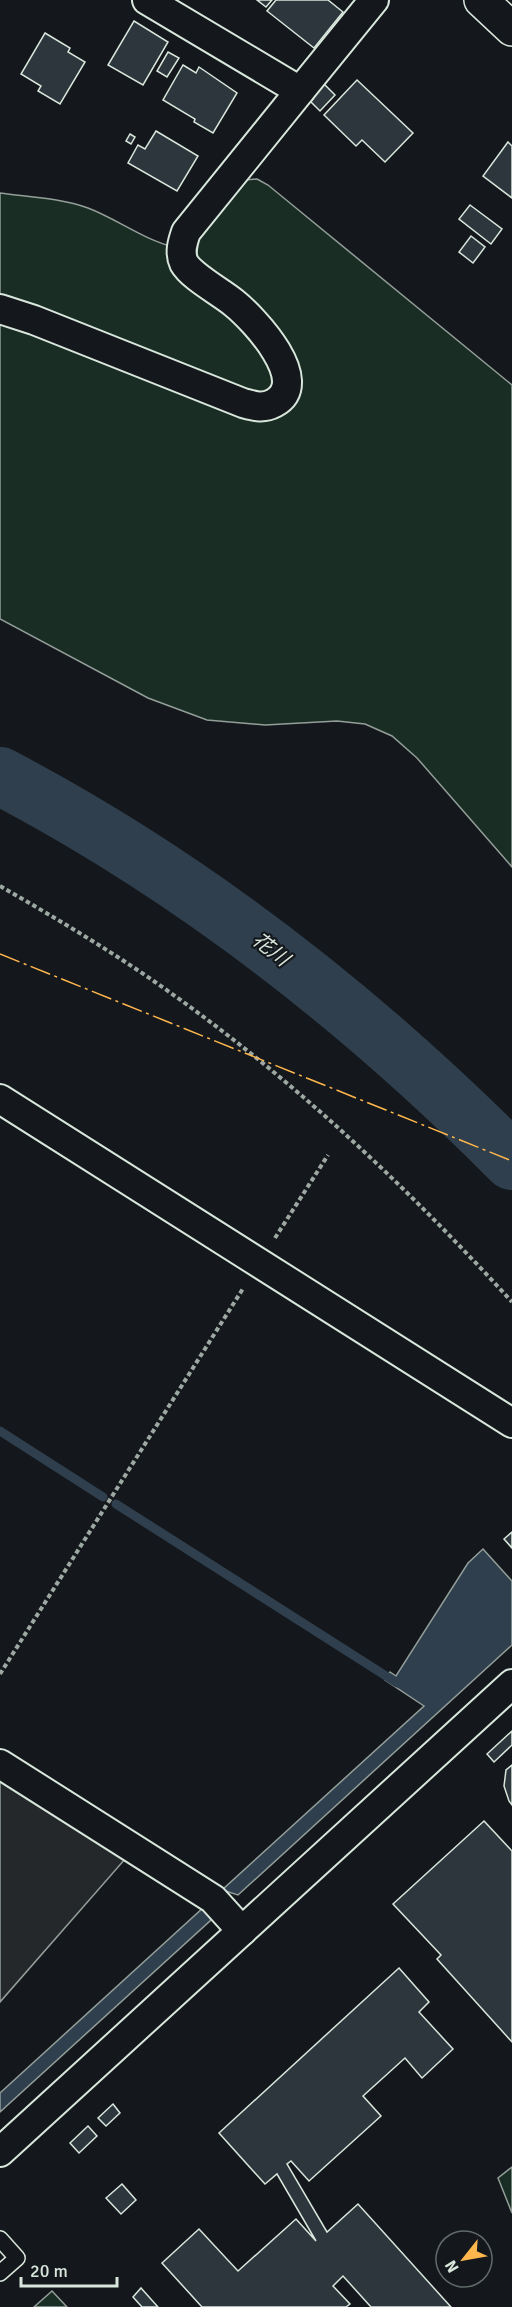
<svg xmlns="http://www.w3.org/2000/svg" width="512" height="2307" font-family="Signika,'Noto Sans JP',sans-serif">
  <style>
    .green { fill: #1a2d24; stroke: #939e99; stroke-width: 1.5 }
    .parking { fill: #24282b; stroke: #939e99; stroke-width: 1.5 }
    .water { fill: #2f3f4d; stroke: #939e99; stroke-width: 1.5 }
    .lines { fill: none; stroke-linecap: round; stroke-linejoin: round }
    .stream { stroke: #2f3f4d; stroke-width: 9 }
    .river { stroke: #2f3f4d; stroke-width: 58 }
    .building { fill: #2c363c; stroke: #d8e6dc; stroke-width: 1.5 }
    .lane-casing { stroke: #d8e6dc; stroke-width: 18 }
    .street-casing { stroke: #d8e6dc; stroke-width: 32 }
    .primary-casing { stroke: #d8e6dc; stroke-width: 36 }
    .path { stroke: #9da8a2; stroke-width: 4; stroke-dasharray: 4.5 3; stroke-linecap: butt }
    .lane { stroke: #14181c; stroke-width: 15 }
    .street { stroke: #14181c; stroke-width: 28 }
    .primary { stroke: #14181c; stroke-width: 33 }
    .power { stroke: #ffb74d; stroke-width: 1.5; stroke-dasharray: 21 4.5 3 4.5; stroke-linecap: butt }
    .labels { text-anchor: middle; stroke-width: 4.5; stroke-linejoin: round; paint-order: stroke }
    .water-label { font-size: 20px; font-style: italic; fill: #d8e6dc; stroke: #14181c }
  </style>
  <rect width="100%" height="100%" fill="#14181c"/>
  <g class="green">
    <path d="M257 179 268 185 512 385V867L417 758 392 736 365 724 337 721 265 725 207 720 148 698 0 619V193C29 197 61 198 88 208 117 219 144 240 174 247L245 180Z"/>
    <path d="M512 2167V2213L498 2178Z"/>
    <path d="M52 2291 67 2307H34Z"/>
  </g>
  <path class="parking" d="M0 1778 126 1858 0 2002Z"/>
  <g class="water">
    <path d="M483 1549 512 1581V1645L238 1895 222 1890 424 1706 385 1680 390 1672 396 1676 468 1563Z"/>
    <path d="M204 1907 211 1920 0 2112V2093Z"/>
  </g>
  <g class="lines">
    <g class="stream">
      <path d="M0 1431 103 1497"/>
      <path d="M116 1504 397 1683"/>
    </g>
    <path class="river" d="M0 776C191 876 361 1009 512 1161"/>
  </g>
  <g class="building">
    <path d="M257 0H272L266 7Z"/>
    <path d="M276 0H328L343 12 314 48 267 11Z"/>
    <path d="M134 21 168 42 143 85 108 65Z"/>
    <path d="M45 33 70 48 68 52 85 62 60 104 38 91 41 86 21 74Z"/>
    <path d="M168 52 179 58 167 77 157 71Z"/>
    <path d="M183 65 196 73 199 67 237 93 213 133 194 122 195 119 163 100Z"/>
    <path d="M319 79 335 95 320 111 304 95Z"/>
    <path d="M357 80 413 133 385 162 362 140 356 146 324 115Z"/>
    <path d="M156 131 198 156 177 191 128 163 138 145 145 149Z"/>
    <path d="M130 134 135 137 131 144 126 141Z"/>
    <path d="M508 142 512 146V198L483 176Z"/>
    <path d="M470 205 502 229 491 244 459 219Z"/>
    <path d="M471 236 485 247 473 263 459 252Z"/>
    <path d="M512 1532V1548L504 1539Z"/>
    <path d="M512 1731V1745L494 1762 487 1754Z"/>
    <path d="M512 1765V1805L509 1801 504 1786 506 1770Z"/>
    <path d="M484 1821 512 1851V2042L437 1959 441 1955 393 1904Z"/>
    <path d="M399 1968 429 2002 419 2012 453 2049 422 2078 405 2058 363 2096 381 2116 309 2181 291 2161 287 2164 327 2232 358 2204 451 2307H371L343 2276 333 2286 350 2304 346 2307H202L162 2263 199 2229 238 2271 296 2219 316 2241 277 2174 265 2184 219 2133Z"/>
    <path d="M113 2104 120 2113 106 2126 98 2118Z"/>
    <path d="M88 2126 97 2136 79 2153 70 2143Z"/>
    <path d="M122 2184 136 2200 121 2214 106 2198Z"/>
    <path d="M141 2288 158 2307H142L133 2297Z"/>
  </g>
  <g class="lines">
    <defs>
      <path id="lane" d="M0 2239 17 2258 0 2273"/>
      <g id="street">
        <path d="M147 0 300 91 374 0"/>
        <path d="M0 309 34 320 243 403C254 406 263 409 274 403 313 382 254 319 234 303 221 292 192 277 184 263 179 252 183 241 186 232L300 91"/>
        <path d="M0 1099 512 1423"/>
        <path d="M0 1764 213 1899 242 1931"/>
        <path d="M0 2152 512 1684"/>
      </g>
      <path id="primary" d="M481 0 512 29"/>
    </defs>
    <use href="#lane" class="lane-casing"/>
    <use href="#street" class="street-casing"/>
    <use href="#primary" class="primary-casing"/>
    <g class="path">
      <path d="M0 886C47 913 94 941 139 971 277 1064 400 1179 512 1302"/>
      <path d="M275 1238 328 1155"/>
      <path d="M0 1674 244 1287"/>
    </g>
    <use href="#lane" class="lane"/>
    <use href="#street" class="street"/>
    <use href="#primary" class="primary"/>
    <path class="power" d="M0 954 512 1161"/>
  </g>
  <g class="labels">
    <g class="water-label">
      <text transform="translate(271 949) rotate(38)" y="7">花川</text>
    </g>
  </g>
  <g transform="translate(464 2259) rotate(239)"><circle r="28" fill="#14181c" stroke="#626a69" stroke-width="1.5"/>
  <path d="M0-4.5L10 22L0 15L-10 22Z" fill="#ffb74d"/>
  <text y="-9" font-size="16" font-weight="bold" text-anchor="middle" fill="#d8e6dc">N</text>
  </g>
  <path d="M21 2277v9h96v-9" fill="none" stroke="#d8e6dc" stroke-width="3"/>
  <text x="30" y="2277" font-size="18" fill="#d8e6dc" stroke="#14181c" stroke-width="4.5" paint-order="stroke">20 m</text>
</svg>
